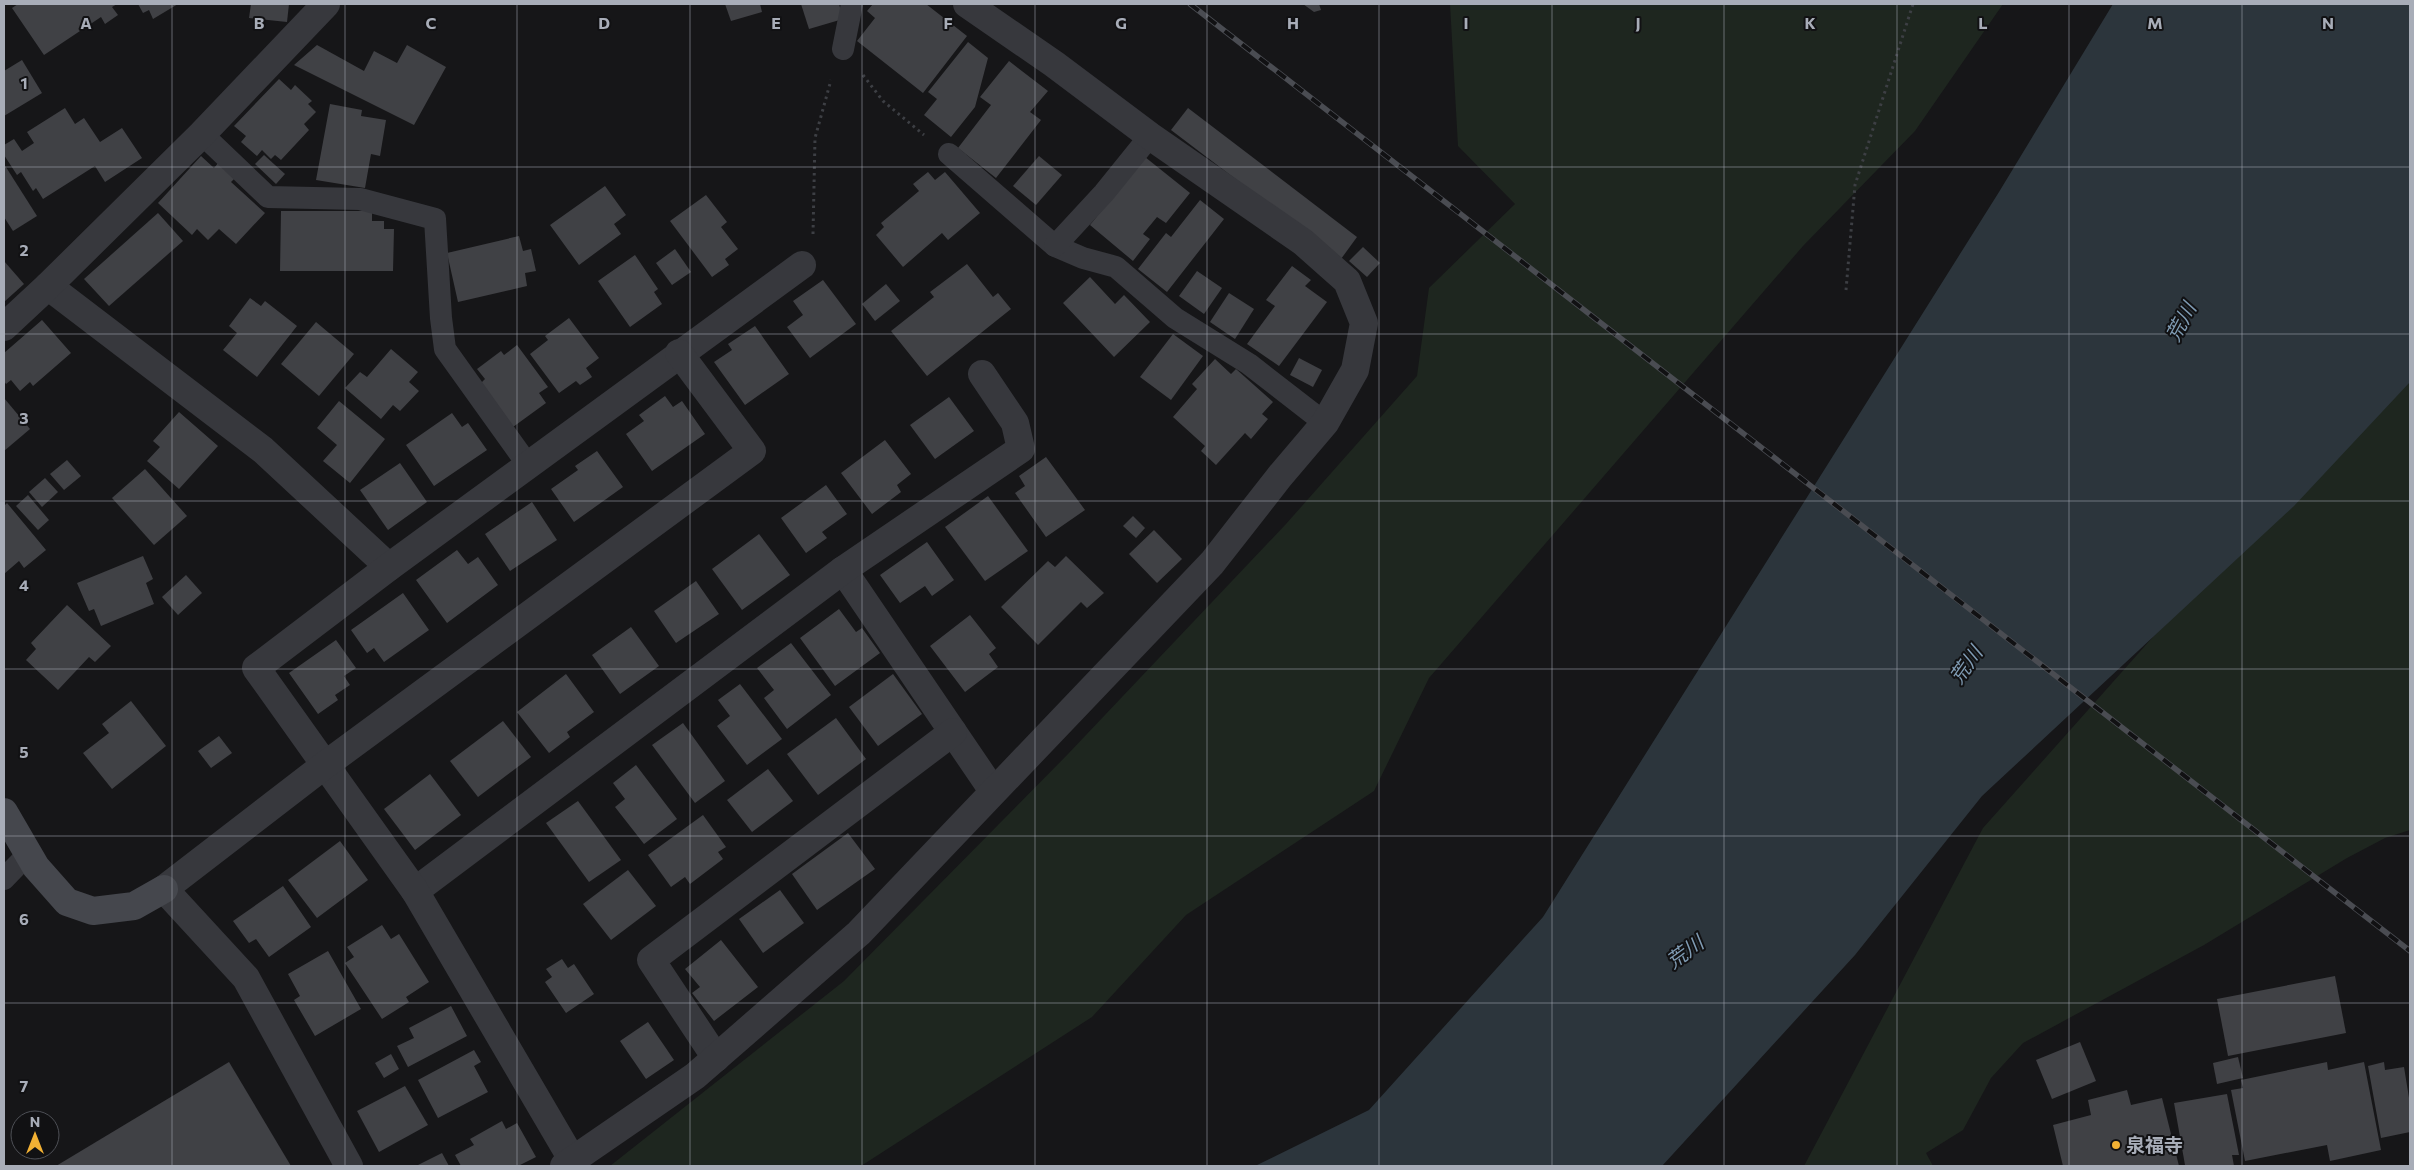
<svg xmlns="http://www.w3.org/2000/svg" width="2414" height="1170" font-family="Commissioner,'Noto Sans JP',sans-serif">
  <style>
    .green { fill: #1e261f }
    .water { fill: #2c353c }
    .building { fill: #404145 }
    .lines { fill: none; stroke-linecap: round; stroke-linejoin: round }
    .path { stroke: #3d3f44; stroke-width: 3; stroke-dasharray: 2.5 4; stroke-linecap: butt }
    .lane { stroke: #37383d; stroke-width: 22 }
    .street { stroke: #37383d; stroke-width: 28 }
    .secondary { stroke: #45474d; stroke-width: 28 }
    .rail-casing { stroke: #4a4c52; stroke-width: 5.5 }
    .rail { stroke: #111113; stroke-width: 4; stroke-dasharray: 11; stroke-linecap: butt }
    .grid { fill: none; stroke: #a8adb8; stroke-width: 1; stroke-opacity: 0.55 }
    .poi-dot { fill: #f2b134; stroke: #111113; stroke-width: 2 }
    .labels { text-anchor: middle; stroke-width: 4; stroke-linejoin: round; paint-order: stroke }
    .poi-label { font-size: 19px; font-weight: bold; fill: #a8adb8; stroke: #111113; text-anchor: start }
    .water-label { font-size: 20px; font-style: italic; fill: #7f9bb3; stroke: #111113 }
    .grid-label { font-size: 16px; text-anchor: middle; font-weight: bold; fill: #a8adb8; stroke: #111113; stroke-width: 4; stroke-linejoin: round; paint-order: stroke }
  </style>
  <rect width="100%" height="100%" fill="#161618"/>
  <g class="green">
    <path d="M1450 4H2003L1915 131 1803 246 1429 678 1374 791 1186 915 1092 1017 861 1166H610L844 981 1068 754 1286 524 1417 376 1429 288 1515 204 1458 146Z"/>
    <path d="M2410 379V830L2385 838 2347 858 2204 945 2023 1043 1991 1078 1963 1130 1926 1153 1933 1166H1804L1983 828 2153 637Z"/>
  </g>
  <path class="water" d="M2113 4H2410V382L2294 506 1982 796 1855 955 1662 1166H1255L1369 1110 1543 917 1999 192Z"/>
  <g class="building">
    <path d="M18 4H117L112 7 118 15 105 24 101 17 44 55 12 8Z"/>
    <path d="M138 4H178L153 19 149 10 143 13Z"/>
    <path d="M251 4H289L287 22 249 18Z"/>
    <path d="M725 4H760L762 12 731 21Z"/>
    <path d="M801 4H839L843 19 809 29Z"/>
    <path d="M873 4H926L967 36 923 93 857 41 875 18 867 11Z"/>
    <path d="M1303 4H1319L1321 10 1314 12Z"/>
    <path d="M968 42 988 58 975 107 951 137 924 115 937 99 928 92Z"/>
    <path d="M317 45 364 71 374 51 397 63 407 45 446 67 414 125 294 65Z"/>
    <path d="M22 60 42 93 4 116V71Z"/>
    <path d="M1009 61 1048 91 1030 112 1041 120 996 178 958 148 991 105 980 97Z"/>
    <path d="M279 79 291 90 295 85 312 101 308 104 316 112 304 124 309 130 281 160 275 155 271 159 262 150 257 156 241 142 246 136 234 126Z"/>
    <path d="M330 104 362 110 361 116 386 120 380 156 371 154 365 188 316 180Z"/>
    <path d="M65 108 75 124 84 118 100 142 122 128 142 158 105 182 95 166 43 199 36 188 33 191 21 172 17 175 4 155V145L14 139 22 151 34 143 27 132Z"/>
    <path d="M1188 108 1357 237 1341 259 1171 130Z"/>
    <path d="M264 155 285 174 276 184 255 164Z"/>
    <path d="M201 156 214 168 219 162 235 178 231 182 265 213 236 244 219 229 208 240 197 229 192 235 158 203Z"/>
    <path d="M1039 156 1062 175 1036 205 1013 186Z"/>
    <path d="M1145 157 1190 193 1166 223 1157 217 1143 234 1150 239 1133 261 1090 225Z"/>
    <path d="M4 164 37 216 13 231 4 217Z"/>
    <path d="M928 172 935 180 945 172 980 213 948 240 942 233 903 267 876 235 884 227 881 223 919 191 913 184Z"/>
    <path d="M605 186 626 215 614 224 621 234 579 265 550 225Z"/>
    <path d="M706 195 727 222 721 227 738 249 725 259 729 265 712 277 670 221Z"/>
    <path d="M1200 200 1224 219 1167 292 1138 269 1166 233 1171 237Z"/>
    <path d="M281 211H372V221H384V229H394L393 271H280Z"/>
    <path d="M158 213 183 241 109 306 84 279Z"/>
    <path d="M519 236 523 251 531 249 536 271 525 273 527 286 458 302 447 253Z"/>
    <path d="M1363 247 1380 263 1367 277 1349 261Z"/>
    <path d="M675 249 691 272 672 285 656 263Z"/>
    <path d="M635 255 658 289 654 292 662 304 630 327 598 281Z"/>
    <path d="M4 261 24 284 4 302Z"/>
    <path d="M967 264 993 297 998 293 1011 309 927 376 891 331 934 297 930 292Z"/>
    <path d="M1292 266 1311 280 1305 286 1327 302 1279 366 1247 344 1275 306 1266 300Z"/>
    <path d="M1197 271 1222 288 1204 314 1179 296Z"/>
    <path d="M1090 277 1115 304 1124 295 1150 322 1114 357 1063 303Z"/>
    <path d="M823 280 856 324 810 358 787 327 803 315 793 301Z"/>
    <path d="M886 284 900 301 875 321 862 304Z"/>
    <path d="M1229 293 1254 309 1235 339 1210 322Z"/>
    <path d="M250 298 261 306 265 301 297 326 257 377 223 350 237 333 229 326Z"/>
    <path d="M569 318 599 358 586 368 592 377 580 385 576 381 559 393 530 354 548 340 545 336Z"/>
    <path d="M42 320 71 353 33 386 30 382 20 391 11 380 6 384 4 381V353Z"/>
    <path d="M316 322 354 354 319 396 281 364Z"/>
    <path d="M755 326 789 374 745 405 714 362 732 350 728 344Z"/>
    <path d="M1173 334 1203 356 1171 400 1140 377Z"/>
    <path d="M517 345 548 387 539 393 546 403 513 427 481 383 485 379 477 369 501 351 504 355Z"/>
    <path d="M391 349 418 372 409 382 419 391 400 411 393 405 381 419 345 388 360 372 367 377Z"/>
    <path d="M1299 358 1322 370 1313 387 1290 375Z"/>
    <path d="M1215 359 1231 374 1236 369 1273 402 1262 414 1268 419 1251 439 1245 433 1216 465 1201 451 1205 446 1173 417 1197 389 1192 384Z"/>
    <path d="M665 396 673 407 682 401 705 434 652 471 626 434 644 421 639 415Z"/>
    <path d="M949 397 974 431 935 459 910 425Z"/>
    <path d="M4 398 30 429 4 451Z"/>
    <path d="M339 401 385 439 350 483 323 461 337 445 317 428Z"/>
    <path d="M179 412 218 446 179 489 147 461 160 447 153 441Z"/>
    <path d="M452 413 462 427 468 423 487 450 434 486 406 445Z"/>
    <path d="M885 440 911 474 897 485 901 492 872 514 841 473Z"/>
    <path d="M597 451 623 487 574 522 551 489 578 470 575 466Z"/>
    <path d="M1046 457 1085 510 1046 537 1015 493 1025 486 1019 476Z"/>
    <path d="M67 460 81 476 64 490 50 474Z"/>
    <path d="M400 463 427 502 388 530 360 490Z"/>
    <path d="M145 469 187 516 154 545 112 498Z"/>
    <path d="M45 478 58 492 42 507 29 492Z"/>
    <path d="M826 485 847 514 822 532 827 538 806 553 781 518Z"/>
    <path d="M28 495 49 520 38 530 16 506Z"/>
    <path d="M988 496 1028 551 985 581 945 527Z"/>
    <path d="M532 502 557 540 510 571 485 534Z"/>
    <path d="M7 503 46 550 24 568 19 561 4 574V506Z"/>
    <path d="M1133 516 1145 528 1136 538 1123 526Z"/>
    <path d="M1154 530 1182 559 1157 583 1129 554Z"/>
    <path d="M759 534 790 575 742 610 712 569Z"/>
    <path d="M927 542 954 580 932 596 925 586 900 603 880 575Z"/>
    <path d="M457 550 468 564 478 557 498 585 447 623 416 580Z"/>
    <path d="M143 556 153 579 146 583 154 604 101 626 94 609 89 611 77 583Z"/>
    <path d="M1066 556 1104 593 1087 608 1081 602 1038 645 1001 607 1048 561 1055 567Z"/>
    <path d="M186 575 202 593 178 615 162 597Z"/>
    <path d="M696 581 719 614 676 643 654 611Z"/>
    <path d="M403 593 429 630 384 662 374 648 367 653 351 630Z"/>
    <path d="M67 605 111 646 95 662 89 657 58 690 26 660 36 649 31 643Z"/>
    <path d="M839 609 856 632 862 628 880 653 835 686 800 638Z"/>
    <path d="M970 615 996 648 989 654 998 667 965 692 930 646Z"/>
    <path d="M631 627 659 666 620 694 592 655Z"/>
    <path d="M336 640 356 668 344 676 350 685 335 695 338 700 318 714 289 673Z"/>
    <path d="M791 643 831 695 787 729 764 698 774 690 757 668Z"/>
    <path d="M566 674 594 712 567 732 570 737 549 753 517 712Z"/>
    <path d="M893 674 922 714 878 746 849 707Z"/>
    <path d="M740 684 782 739 747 765 717 726 730 716 718 700Z"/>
    <path d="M131 701 166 746 112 789 83 753 109 733 102 724Z"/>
    <path d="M836 718 866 759 818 795 787 754Z"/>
    <path d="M503 721 531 757 478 797 450 761Z"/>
    <path d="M683 723 725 781 695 803 652 745Z"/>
    <path d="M219 736 232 753 211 768 198 751Z"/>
    <path d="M636 765 677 819 644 844 615 807 625 799 613 783Z"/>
    <path d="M768 769 793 801 752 832 727 800Z"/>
    <path d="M430 774 461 815 415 850 384 809Z"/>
    <path d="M578 801 621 860 589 882 546 823Z"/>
    <path d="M703 815 726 847 718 852 723 859 690 884 685 877 671 887 648 855Z"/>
    <path d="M848 833 875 869 817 910 792 874Z"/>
    <path d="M340 841 368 880 317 918 288 880Z"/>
    <path d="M628 870 656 906 611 940 583 904Z"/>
    <path d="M283 886 311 927 269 957 256 939 249 943 233 921Z"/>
    <path d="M780 890 804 923 763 953 739 919Z"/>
    <path d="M382 925 391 939 399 934 429 982 406 997 409 1002 382 1019 345 963 354 957 347 947Z"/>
    <path d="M721 940 758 987 714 1021 692 993 700 987 685 969Z"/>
    <path d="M328 951 361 1009 315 1036 294 1000 300 996 288 974Z"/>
    <path d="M562 959 568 968 574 964 594 994 566 1013 545 982 552 977 546 969Z"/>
    <path d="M2335 976 2346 1033 2228 1056 2217 999Z"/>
    <path d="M451 1006 467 1036 408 1067 397 1046 414 1038 409 1028Z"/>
    <path d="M648 1022 674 1060 646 1079 620 1041Z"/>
    <path d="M2080 1042 2096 1081 2052 1099 2036 1060Z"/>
    <path d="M474 1050 481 1062 474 1066 488 1092 438 1118 418 1080Z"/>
    <path d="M391 1054 399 1069 384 1078 375 1063Z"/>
    <path d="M2238 1057 2243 1078 2217 1084 2213 1063Z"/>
    <path d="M229 1062 291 1166H56Z"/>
    <path d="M2327 1062 2328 1070 2364 1062 2381 1150 2330 1161 2327 1145 2245 1161 2231 1090 2243 1088 2241 1080Z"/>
    <path d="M2384 1062 2385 1070 2404 1067 2410 1104V1132L2381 1138 2368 1066Z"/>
    <path d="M405 1086 428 1125 379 1152 357 1111Z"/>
    <path d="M2127 1090 2131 1105 2162 1098 2179 1166H2063L2053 1125 2091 1115 2088 1100Z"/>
    <path d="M2227 1094 2239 1155H2232L2234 1166 2185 1165 2174 1103Z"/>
    <path d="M502 1121 506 1129 517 1123 536 1157 518 1166H461L455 1155 474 1145 470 1139Z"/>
    <path d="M442 1153 449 1166H416Z"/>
  </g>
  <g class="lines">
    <g class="path">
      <path d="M863 75 883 101 924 135"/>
      <path d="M813 234 815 138 831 80"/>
      <path d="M1846 290 1855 185 1913 4"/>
    </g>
    <g class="lane">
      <path d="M843 49 852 4"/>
      <path d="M202 134 268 197 360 199 435 219 441 318 445 349 528 465"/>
      <path d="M949 154 1055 246 1083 258 1116 267 1175 318 1249 364 1325 423"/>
      <path d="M1055 246 1104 193 1150 136"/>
      <path d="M4 879 28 854"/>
    </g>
    <g class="street">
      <path d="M48 286 263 450 389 567"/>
      <path d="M4 327 48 286 202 134 326 4"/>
      <path d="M843 570 993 791"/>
      <path d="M415 891 843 570 1021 449 1015 423 982 374"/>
      <path d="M716 1058 651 960 953 732"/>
      <path d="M573 1161 415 891 256 668 389 567 802 265"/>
      <path d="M349 1166 246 978 164 889 325 765 752 451 679 353"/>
      <path d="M564 1166 695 1076 859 933 1212 563 1280 476 1325 423 1355 370 1364 323 1347 281 1303 242 1150 136 1054 64 967 4"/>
    </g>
    <path class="secondary" d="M4 812 36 867 67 902 93 911 134 906 164 889"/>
    <defs>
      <path id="rail" d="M1190 4 2410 951"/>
    </defs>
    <use href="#rail" class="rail-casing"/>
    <use href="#rail" class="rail"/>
  </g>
  <path class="grid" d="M172 4V1166M345 4V1166M517 4V1166M690 4V1166M862 4V1166M1035 4V1166M1207 4V1166M1379 4V1166M1552 4V1166M1724 4V1166M1897 4V1166M2069 4V1166M2242 4V1166M4 167H2410M4 334H2410M4 501H2410M4 669H2410M4 836H2410M4 1003H2410"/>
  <circle class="poi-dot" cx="2116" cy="1145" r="5"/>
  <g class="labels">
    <g class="poi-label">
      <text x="2126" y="1152">泉福寺</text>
    </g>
    <g class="water-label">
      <text transform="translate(2181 322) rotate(-62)" y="7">荒川</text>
      <text transform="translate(1966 665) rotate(-55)" y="7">荒川</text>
      <text transform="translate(1685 952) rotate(-36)" y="7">荒川</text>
    </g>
  </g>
  <g class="grid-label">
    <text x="86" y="29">A</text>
    <text x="259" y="29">B</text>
    <text x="431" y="29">C</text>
    <text x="604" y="29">D</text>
    <text x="776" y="29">E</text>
    <text x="948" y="29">F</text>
    <text x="1121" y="29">G</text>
    <text x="1293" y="29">H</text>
    <text x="1466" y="29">I</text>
    <text x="1638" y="29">J</text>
    <text x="1810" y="29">K</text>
    <text x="1983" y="29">L</text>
    <text x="2155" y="29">M</text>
    <text x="2328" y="29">N</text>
    <text x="24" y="89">1</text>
    <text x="24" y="256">2</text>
    <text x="24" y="424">3</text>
    <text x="24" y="591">4</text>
    <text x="24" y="758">5</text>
    <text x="24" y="925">6</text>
    <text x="24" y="1092">7</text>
  </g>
  <rect width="2414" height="1170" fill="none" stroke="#a8adb8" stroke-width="10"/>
  <g transform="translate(35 1135)"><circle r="24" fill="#111113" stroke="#4d4f55"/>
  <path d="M0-4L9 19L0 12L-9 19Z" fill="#f2b134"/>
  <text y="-8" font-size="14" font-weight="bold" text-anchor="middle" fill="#a8adb8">N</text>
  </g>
</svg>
